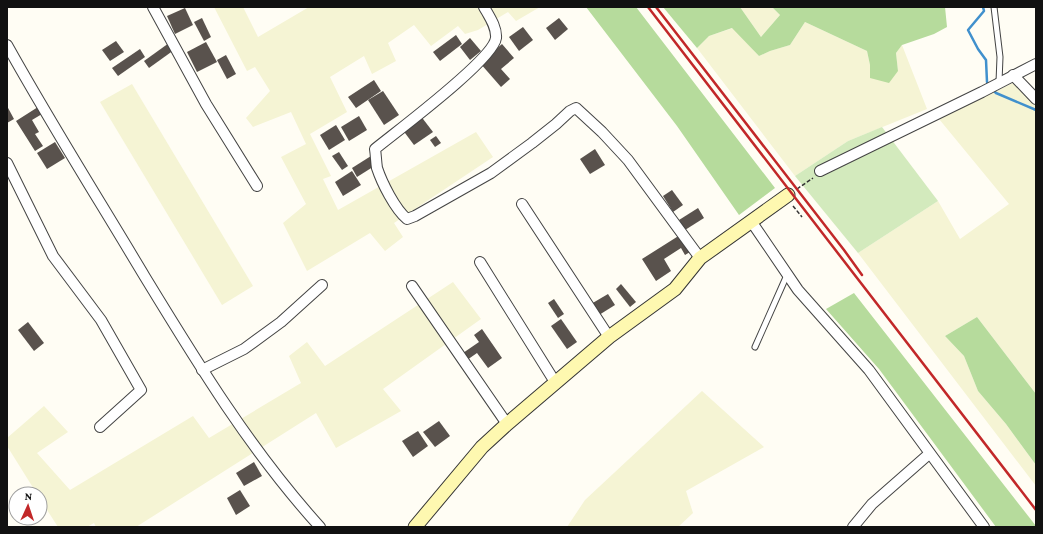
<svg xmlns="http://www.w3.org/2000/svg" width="1043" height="534" font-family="'Crimson Pro',serif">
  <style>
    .farmland { fill: #f5f4d4 }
    .green { fill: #d3eabd }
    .forest { fill: #b6db9c }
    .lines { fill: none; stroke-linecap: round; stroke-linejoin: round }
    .stream { stroke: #4090cd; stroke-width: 2.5 }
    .building { fill: #59524d }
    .lane-casing { stroke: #444; stroke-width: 7 }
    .street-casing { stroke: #444; stroke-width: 12 }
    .secondary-casing { stroke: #333; stroke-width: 15 }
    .path { stroke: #333; stroke-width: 1.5; stroke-dasharray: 4 2; stroke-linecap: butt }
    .lane { stroke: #fff; stroke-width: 5 }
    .street { stroke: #fff; stroke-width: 10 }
    .secondary { stroke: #fef8b0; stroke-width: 13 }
    .rail { stroke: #c22829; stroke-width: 2.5 }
  </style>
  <rect width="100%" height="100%" fill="#fffdf4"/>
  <g class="farmland">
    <path d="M214 7H243L258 37 309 7H540L516 21 508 12 478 30 465 34 458 26 431 46 414 25 388 43 396 61 372 74 364 56 330 77 347 112 310 134 331 176 323 179 338 210 476 132 493 157 394 223 403 237 385 251 370 233 307 271 283 223 306 204 281 157 306 144 291 112 253 127 246 118 270 91 255 67 247 71Z"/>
    <path d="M740 7H772L780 15 761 37Z"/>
    <path d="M805 22 867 51 870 65V78L898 71 896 53 902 45 927 109 848 141 795 176 697 48 709 36 733 28 759 56 770 51 790 45Z"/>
    <path d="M1013 83 1036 102V394L977 317 945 336 964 356 978 391 1006 424 1036 465V486L858 253 938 201 960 239 1009 204 939 119Z"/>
    <path d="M132 84 253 286 222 305 100 102Z"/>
    <path d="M453 282 481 319 383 389 401 411 336 448 316 413 136 527H96L94 523 87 527H58L40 499V494H37L7 446V438L44 406 68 432 37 453 70 490 193 416 209 438 301 383 289 356 307 342 325 366Z"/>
    <path d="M702 391 764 447 686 491 693 513 678 527H567L585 500Z"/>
  </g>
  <path class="green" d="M882 127 938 201 858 253 795 176 848 141Z"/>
  <g class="forest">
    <path d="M586 7H636L775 188 739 215 677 126Z"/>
    <path d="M663 7H740L761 37 780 15 772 7H945L947 27 934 34 902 45 896 53 898 71 889 83 870 78V65L867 51 805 22 790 45 770 51 759 56 732 28 709 36 697 48Z"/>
    <path d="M854 293 1036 526V527H996L879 369 826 309Z"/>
    <path d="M977 317 1036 394V465L1006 424 978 391 964 356 945 336Z"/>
  </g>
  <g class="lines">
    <g class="stream">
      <path d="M983 7 984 11 968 30 978 49 986 60 987 82 990 86"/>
      <path d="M993 90 996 93 1036 110"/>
    </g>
  </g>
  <g class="building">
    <path d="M185 8 193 25 175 34 167 16Z"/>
    <path d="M202 18 211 37 204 41 194 22Z"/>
    <path d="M559 18 568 29 555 40 546 28Z"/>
    <path d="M523 27 533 40 519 51 509 37Z"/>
    <path d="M456 35 462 44 440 61 433 52Z"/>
    <path d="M470 38 481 51 470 60 460 47Z"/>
    <path d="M116 41 124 52 110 61 102 50Z"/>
    <path d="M206 42 217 62 197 72 187 52Z"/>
    <path d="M169 43 174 50 149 68 144 61Z"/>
    <path d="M502 44 514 58 501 69 510 79 501 87 480 63Z"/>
    <path d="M140 49 145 57 118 76 112 68Z"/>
    <path d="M226 55 236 74 227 79 217 60Z"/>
    <path d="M374 80 381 91 356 108 348 97Z"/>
    <path d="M383 91 399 115 384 125 368 100Z"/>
    <path d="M7 106 14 119 7 123Z"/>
    <path d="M38 107 42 114 32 120 39 132 35 134 43 146 35 151 16 121Z"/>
    <path d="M420 115 433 132 414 145 402 129Z"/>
    <path d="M359 116 367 130 349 141 341 127Z"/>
    <path d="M336 125 345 140 329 150 320 135Z"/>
    <path d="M436 136 441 143 435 147 430 140Z"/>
    <path d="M55 142 65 158 47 169 37 153Z"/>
    <path d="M595 149 605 165 590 174 580 159Z"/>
    <path d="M339 152 348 166 342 170 332 156Z"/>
    <path d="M371 156 376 165 357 177 352 168Z"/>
    <path d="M352 171 361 185 343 196 335 182Z"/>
    <path d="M672 190 683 205 673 212 663 196Z"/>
    <path d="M698 208 704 218 685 230 679 220Z"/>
    <path d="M680 235 690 252 685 255 681 248 664 259 671 271 656 281 642 259Z"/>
    <path d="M621 284 636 302 630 307 616 289Z"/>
    <path d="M608 294 615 305 599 315 591 304Z"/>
    <path d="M554 299 564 314 558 318 548 303Z"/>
    <path d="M561 319 577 342 567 349 551 326Z"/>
    <path d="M28 322 44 343 34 351 18 330Z"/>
    <path d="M482 329 502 358 488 368 477 353 467 360 463 353 479 342 474 335Z"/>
    <path d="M439 421 450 436 435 447 423 432Z"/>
    <path d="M418 431 428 446 413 457 402 441Z"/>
    <path d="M254 462 262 476 244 486 236 473Z"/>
    <path d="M240 490 250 506 236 515 227 498Z"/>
  </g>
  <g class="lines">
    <defs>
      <g id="lane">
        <path d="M994 7 1000 57 999 82"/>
        <path d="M755 347 787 275"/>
      </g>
      <g id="street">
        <path d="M153 7 206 104 257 186"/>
        <path d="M484 7C489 16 497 27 496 38 493 60 397 131 375 149 376 155 376 162 377 168 382 183 395 209 407 219L415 216 491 173 532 143 556 124 570 111 576 108 602 132 628 160 700 258"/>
        <path d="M7 45C51 124 99 200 145 277 198 364 251 451 320 527"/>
        <path d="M1013 75 1036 99"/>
        <path d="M7 163 53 256 101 320 141 390 100 427"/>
        <path d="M820 171 982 92 1036 64"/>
        <path d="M522 204 609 337"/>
        <path d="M751 221 798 290 869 370 984 527"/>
        <path d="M480 262 555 382"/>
        <path d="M412 286 507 424"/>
        <path d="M202 370 244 349 281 322 322 285"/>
        <path d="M853 527 872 504 929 454"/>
      </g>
      <path id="secondary" d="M415 527 482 447 507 424 609 337 675 289 700 258 788 195"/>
    </defs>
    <use href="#lane" class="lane-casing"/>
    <use href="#street" class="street-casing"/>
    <use href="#secondary" class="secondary-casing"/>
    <g class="path">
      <path d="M797 189 813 178"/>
      <path d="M793 206 802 217"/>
    </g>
    <use href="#lane" class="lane"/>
    <use href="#street" class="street"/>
    <use href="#secondary" class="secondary"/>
    <g class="rail">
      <path d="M648 7 1036 510"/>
      <path d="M656 7 844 250 862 275"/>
    </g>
  </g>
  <rect width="1043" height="534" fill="none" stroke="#111111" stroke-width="16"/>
  <g transform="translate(28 506) rotate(3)"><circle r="19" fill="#ffffff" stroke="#a0a0a0"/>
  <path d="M0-3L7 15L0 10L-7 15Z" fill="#c22829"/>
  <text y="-6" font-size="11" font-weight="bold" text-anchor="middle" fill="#111111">N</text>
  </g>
</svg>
